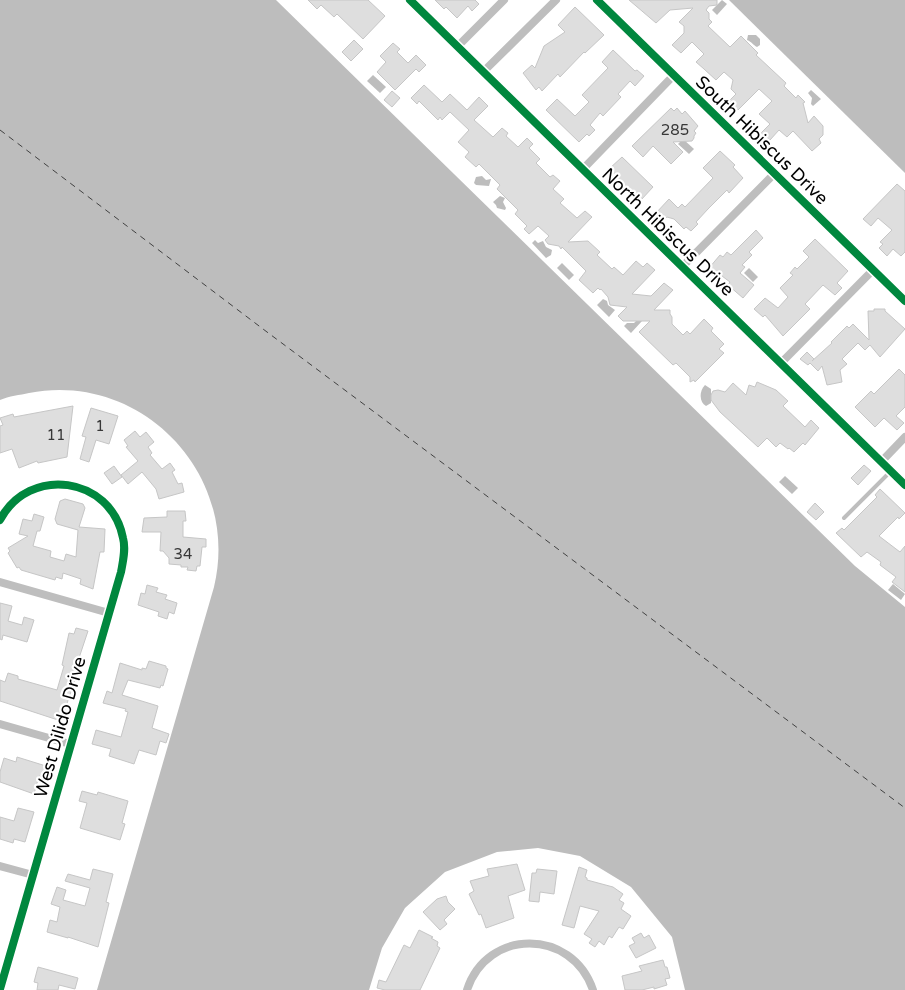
<svg xmlns="http://www.w3.org/2000/svg" width="905" height="990" font-family="'Varela Round',sans-serif">
  <style>
    .water { fill: #bdbdbd }
    .lines { fill: none; stroke-linecap: round; stroke-linejoin: round }
    .ferry { stroke: #424242; stroke-width: 1; stroke-dasharray: 6 5; stroke-linecap: butt }
    .building { fill: #dedede; stroke: #c6c6c6 }
    .service { stroke: #bebebe; stroke-width: 4 }
    .minor { stroke: #bebebe; stroke-width: 8 }
    .cycleway-casing { stroke: #fff; stroke-width: 11 }
    .cycleway { stroke: #00873e; stroke-width: 8 }
    .labels { text-anchor: middle; stroke-width: 4.5; stroke-linejoin: round; paint-order: stroke }
    .number-label { font-size: 15px; fill: #383838 }
    .street-label { font-size: 18px; fill: #000; stroke: #fff }
  </style>
  <rect width="100%" height="100%" fill="#fff"/>
  <g class="water">
    <path d="M0 0H276L855 566 905 607V990H685L672 937 631 887 580 856 538 848 497 852 445 872 405 908 382 948 369 990H97L214 587C241 475 142 371 29 393 20 395 9 396 0 400Z"/>
    <path d="M722 0 727 4 717 15 712 10Z"/>
    <path d="M729 0H905V173Z"/>
    <path d="M748 35H756L760 39V45L757 47C753 45 752 42 747 40Z"/>
    <path d="M373 75 386 87 380 93 367 81Z"/>
    <path d="M811 90 821 99 813 106 811 104 812 98 808 93Z"/>
    <path d="M683 139 694 149 689 154 678 144Z"/>
    <path d="M482 176 486 180 491 179 489 186 476 185 474 183 476 177Z"/>
    <path d="M500 196 505 198 503 202 506 208 505 210 497 208 496 205 493 202Z"/>
    <path d="M535 240 538 243 543 241 546 247 552 250 551 255 546 258 532 243Z"/>
    <path d="M562 263 574 275 569 280 557 268Z"/>
    <path d="M749 268 758 277 753 282 744 273Z"/>
    <path d="M603 299 607 301 608 305 615 310 609 317 597 305Z"/>
    <path d="M639 318 642 321 631 333 624 326 627 323H634Z"/>
    <path d="M705 385 711 389V403L706 406C699 402 699 391 705 385Z"/>
    <path d="M785 476 798 488 792 494 779 482Z"/>
    <path d="M893 584 905 594 901 600 888 590Z"/>
  </g>
  <g class="lines">
    <path class="ferry" d="M0 130 267 332 905 808"/>
  </g>
  <g class="building">
    <path d="M308 0H368L385 16 363 39 337 14 334 17 321 5 317 9Z"/>
    <path d="M435 0H475L479 4 472 11 468 6 457 18 446 7 444 9Z"/>
    <path d="M629 0H717V5L709 6 706 10 709 13V19L712 22 708 26 730 47 741 36 758 53 756 55 786 83 784 86 796 98 798 95 805 102 803 103 808 123 814 116 823 126V135L819 139 821 143 812 151 793 131 787 137 779 130 770 140 761 133 770 124 759 114 772 101 759 89 738 110 728 102 736 94 731 89 733 80 724 72 716 80 704 69 696 62 704 54 692 42 681 53 672 45 684 33V26L679 22 693 8 670 10 656 23Z"/>
    <path d="M575 7 604 35 585 53 584 52 560 77 558 74 542 91 539 87 536 90 523 73 532 65 535 68 544 46 565 32 558 25Z"/>
    <path d="M354 40 363 49 351 61 342 52Z"/>
    <path d="M393 43 400 49 397 52 408 63 416 55 426 65 419 72 416 69 395 90 377 72 386 62 380 56Z"/>
    <path d="M613 50 635 71 637 70 644 76 635 86 630 81 618 94 621 97 603 116 600 113 590 125 595 130 589 136 587 134 579 142 546 110 557 99 575 116 589 102 582 95 608 68 602 62Z"/>
    <path d="M424 85 442 102 450 94 467 110 479 97 488 106 474 120 493 137 502 128 508 133 506 136 518 147 527 138 533 144 529 148 540 159 536 163 550 177 553 175 560 181 553 189 564 199 560 203 577 218 585 211 592 217 568 242 588 241 600 252 597 255 612 269 614 267 623 275 636 261 643 267 647 263 655 270 632 294 651 296 664 283 673 290 654 310H670V314L672 317V324L683 335 687 331 690 334 704 319 713 328 711 331 724 344 719 349 724 353 695 382 694 380 690 382V377L676 363 673 365 639 332 650 321H623L618 316 627 307 610 305 608 297 601 289 600 290 598 288 593 293 579 280 586 271 562 247 561 249 559 246 548 244 545 240 549 236 538 226 529 234 524 229 527 226 515 214 518 210 497 189 500 185 479 164 476 167 465 157 469 152 458 142 469 130 450 112 442 120 440 117 438 120 419 101 417 104 411 98Z"/>
    <path d="M392 91 400 98 392 107 384 100Z"/>
    <path d="M671 108 674 111 677 108 682 114 685 111 698 126 694 131 696 133 694 136V138L692 141 673 142 683 152 671 164 653 146 643 157 632 146Z"/>
    <path d="M720 151 735 165 733 167 743 178 729 193 727 190 708 209 696 222 698 224 691 231 686 227 684 229 674 219 667 217 664 220 656 213 669 199 678 208 682 204 685 207 713 178 703 168Z"/>
    <path d="M622 157 653 187 641 200 626 186 624 188 618 183 620 181 609 169Z"/>
    <path d="M897 184 905 191V252L901 256 893 249 887 256 879 248 883 244 880 242 892 230 878 218 871 226 863 219Z"/>
    <path d="M756 230 763 238 749 252 752 255 742 265 745 267 740 273 754 285 743 298 728 285 730 282 718 273 717 275 709 268 720 255 723 257 727 252 731 255Z"/>
    <path d="M815 239 848 271 837 283 842 288 835 295 823 285 805 304 810 309 783 336 765 315 763 317 754 309 765 298 778 308 788 297 780 288 793 275 790 273 795 267 797 269 809 257 803 251Z"/>
    <path d="M874 309H885V311L905 329 880 357 870 345 865 350 858 343 842 359 847 364 840 370 842 382 827 385 822 366 818 371 810 363 808 365 800 359 807 352 814 359 812 361 832 343 831 342 847 326 849 328 853 324 869 340 868 311H874Z"/>
    <path d="M899 369 905 375V407L896 416 904 423 897 430 884 418 875 427 855 407 871 391 874 394Z"/>
    <path d="M757 382 776 390 788 401 783 406 805 427 811 420 819 428 805 445 803 443 794 452 789 448 788 449 780 443 776 447 767 438 758 447 720 412 711 400V395L713 391 718 390 725 392 733 383 746 395 749 385 755 387Z"/>
    <path d="M73 406 67 457 38 463 37 461 19 468 12 449 0 453V426L3 425 0 418 13 414 14 417Z"/>
    <path d="M91 408 118 416 109 444 96 440 89 462 80 459 86 437 82 436Z"/>
    <path d="M135 431 140 437 146 432 154 442 148 447 152 453 150 455 162 469 170 463 175 470 172 472 178 484 182 483 184 492 159 499 156 489 142 472 128 484 121 475 138 461 126 447 128 446 124 440Z"/>
    <path d="M864 465 871 471 858 485 851 478Z"/>
    <path d="M114 466 122 477 112 484 104 473Z"/>
    <path d="M880 489 905 513 899 519 898 517 879 536 900 552 905 546V592L892 582 896 577 880 565 881 562 867 552 861 557 836 533 842 528 844 530 877 497 875 495Z"/>
    <path d="M65 499 83 504 85 508 79 527 105 529 104 552H100L93 589 80 584 81 579 63 573 62 579 56 577 55 580 21 570 19 567 17 568 8 553 10 551 8 548 28 536 19 534 23 519 32 521 34 514 44 517 40 531H37L33 546 51 551 50 557 64 561 66 554 76 557 78 530 57 524 55 519 60 501Z"/>
    <path d="M815 503 824 512 816 520 807 512Z"/>
    <path d="M167 511H185L186 521H183V537L206 539V547H202L200 566H197L196 571 187 570 188 567H181V565L169 564V558L163 551H160L161 532H142L144 518 167 517Z"/>
    <path d="M147 585 158 588 156 592 167 595 165 599 177 603 174 614 169 612 167 619 158 616 159 612 138 605 141 593 145 594Z"/>
    <path d="M0 603 12 606 8 621 22 625 24 617 34 620 27 642 3 635 2 640 0 639Z"/>
    <path d="M76 628 88 631 73 676 76 677 61 721 0 701V680L5 682 8 673 18 676V679L57 690 64 666 62 665 69 633 74 634Z"/>
    <path d="M149 661 166 666V668L168 669 163 686 161 685 160 688 128 680 122 695 158 706 152 728 169 734 166 743 160 741 156 755 139 750 134 764 109 756 111 749 92 744 96 730 121 737 128 712 125 711 126 709 103 703 107 691 112 693 120 663 142 670V668L146 669Z"/>
    <path d="M17 757 46 766 43 777 39 776 34 794 0 782V772L4 758 16 762Z"/>
    <path d="M82 791 97 795 98 792 128 801 122 823 125 824 120 840 80 828 87 803 79 801Z"/>
    <path d="M18 808 34 812 25 842 14 839 13 843 0 839V817L14 821Z"/>
    <path d="M517 864 525 890 508 896 514 918 486 928 481 914 479 915 469 894 474 891 470 881 489 876 487 869Z"/>
    <path d="M579 867 587 870 585 877 587 878V880L613 887 623 894 619 900 624 903 621 909 631 916 623 929 619 927 612 938 609 936 604 945 599 941 595 947 589 943 592 939 584 934 599 911 580 906 574 928 562 925Z"/>
    <path d="M93 869 113 874 106 902 109 903 98 947 68 937V938L47 932 50 920 57 922 60 907 51 904 57 887 66 890 63 900 85 906 90 888 65 881 68 874 90 880Z"/>
    <path d="M537 869 557 871 554 894 540 892 539 902 529 901 532 873H536Z"/>
    <path d="M446 896 448 902 455 909 444 920 447 924 440 930 423 912 437 899Z"/>
    <path d="M419 930 433 937 431 938 438 942 437 946 440 948 420 990H385L377 988 379 980 386 982 404 945 410 948Z"/>
    <path d="M641 933 644 938 649 935 656 948 636 958 629 946 635 943 632 938Z"/>
    <path d="M663 960 665 967H667L670 978 665 979 667 985 654 989V987L642 990H625L622 976 642 971 639 966Z"/>
    <path d="M38 967 78 978 75 989 59 985 58 990H37L38 983 34 982Z"/>
  </g>
  <g class="lines">
    <path class="service" d="M844 518 891 471"/>
    <g class="minor">
      <path d="M410 0 905 485"/>
      <path d="M597 0 905 301"/>
      <path d="M457 47 504 0"/>
      <path d="M483 72 556 0"/>
      <path d="M583 169 674 75"/>
      <path d="M682 267 774 174"/>
      <path d="M781 363 873 270"/>
      <path d="M881 462 905 437"/>
      <path d="M0 520C29 465 111 476 123 538 126 549 123 561 121 572L0 989"/>
      <path d="M0 582 109 613"/>
      <path d="M0 724 70 744"/>
      <path d="M0 866 33 875"/>
      <path d="M467 990C487 928 572 928 593 990"/>
    </g>
    <defs>
      <g id="cycleway">
        <path d="M410 0 905 485"/>
        <path d="M597 0 905 301"/>
        <path d="M0 520C29 465 111 476 123 538 126 549 123 561 121 572L0 989"/>
      </g>
    </defs>
    <use href="#cycleway" class="cycleway-casing"/>
    <use href="#cycleway" class="cycleway"/>
  </g>
  <g class="labels">
    <g class="number-label">
      <text x="675" y="135">285</text>
      <text x="100" y="431">1</text>
      <text x="56" y="440">11</text>
      <text x="183" y="559">34</text>
    </g>
    <g class="street-label">
      <text transform="translate(762 140) rotate(44)" y="6">South Hibiscus Drive</text>
      <text transform="translate(668 232) rotate(44)" y="6">North Hibiscus Drive</text>
      <text transform="translate(60 727) rotate(-74)" y="6">West Dilido Drive</text>
    </g>
  </g>
</svg>
